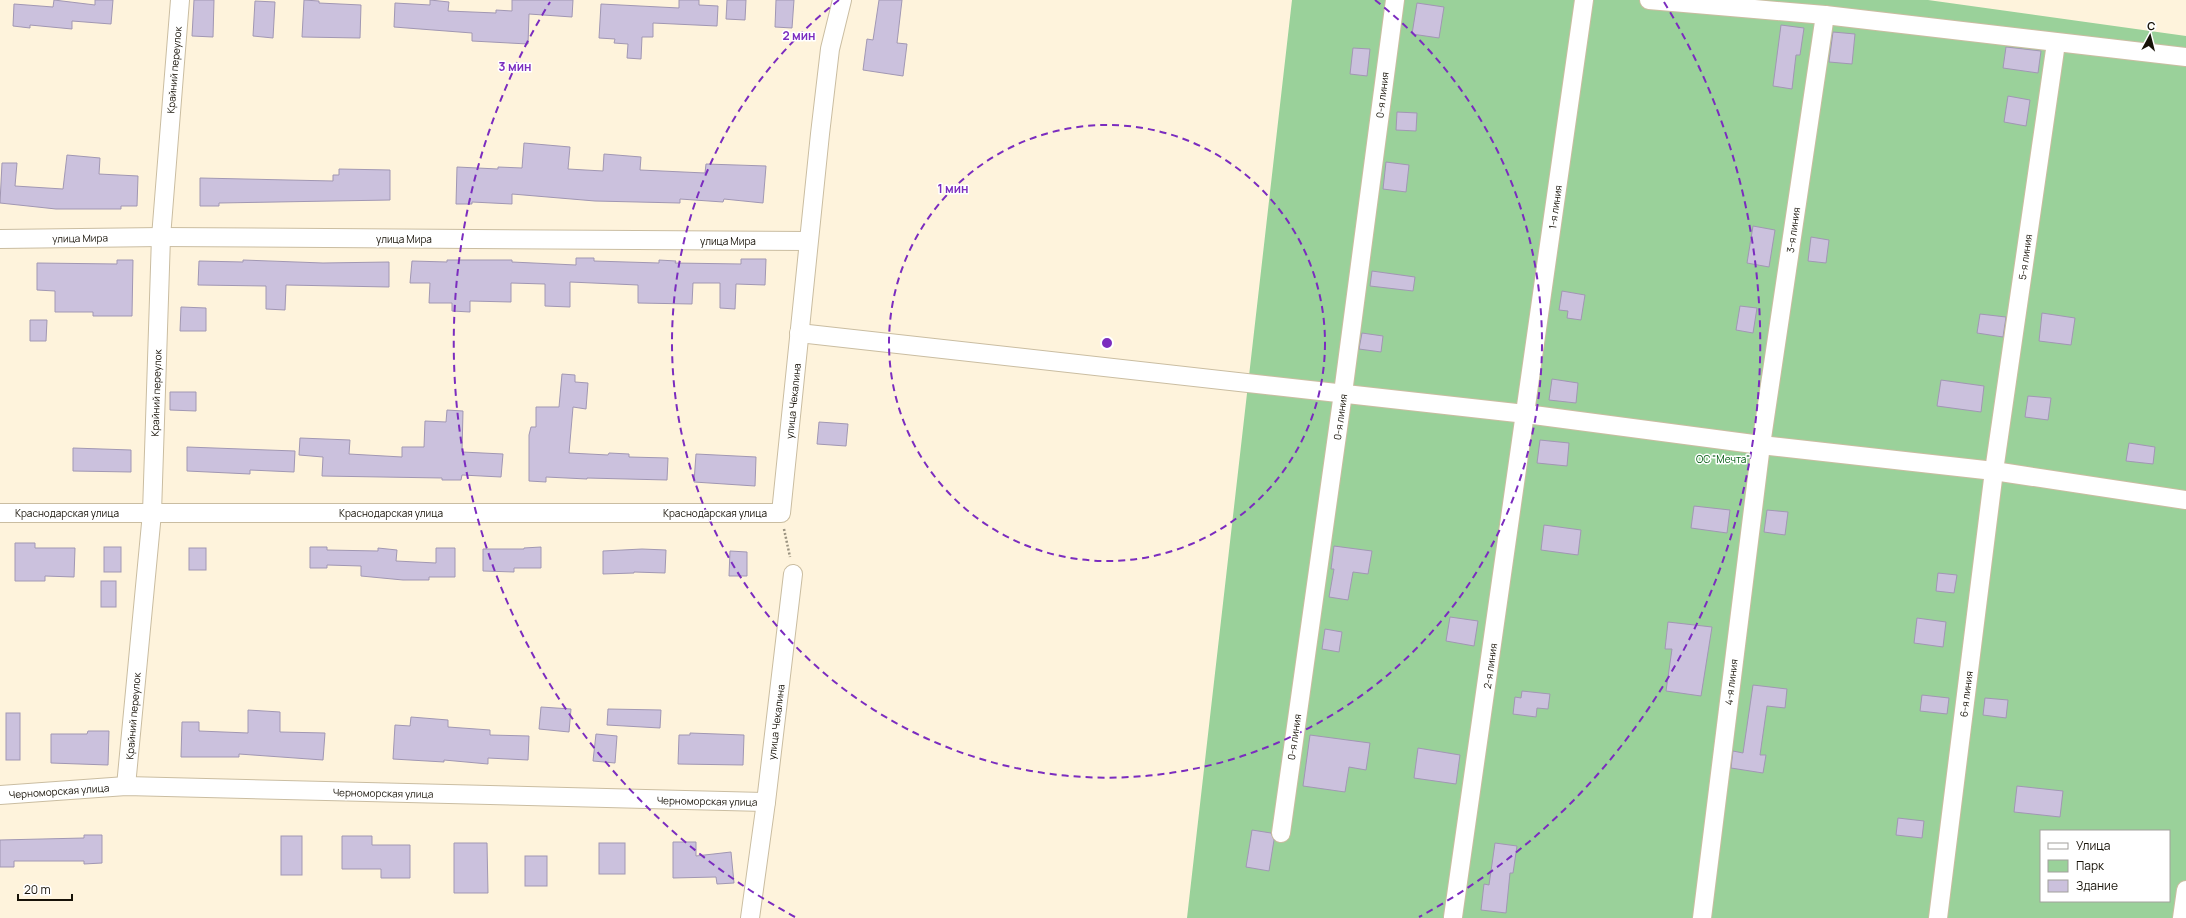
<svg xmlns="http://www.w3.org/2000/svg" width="2186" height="918" font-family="Manrope,sans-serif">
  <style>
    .green { fill: #9ad19a; fill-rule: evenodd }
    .building { fill: #cbc1dd; stroke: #a197b3 }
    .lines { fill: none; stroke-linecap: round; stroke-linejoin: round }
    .minor-casing { stroke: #cabda1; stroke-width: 20 }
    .path { stroke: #9a9280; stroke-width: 2.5; stroke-dasharray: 2 2; stroke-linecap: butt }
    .minor { stroke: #fff; stroke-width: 18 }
    .ring { fill: none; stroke: #7b2cbf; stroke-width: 2; stroke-dasharray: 7 5 }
    .labels { text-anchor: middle; stroke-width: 3; stroke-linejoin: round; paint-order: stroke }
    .street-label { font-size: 10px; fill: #171208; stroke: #fff }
    .park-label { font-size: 10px; fill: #005b10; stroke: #fff }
    .centre { fill: #7b2cbf; stroke: #fff; stroke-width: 2 }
    .ring-label { font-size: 12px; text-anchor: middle; font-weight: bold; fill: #7b2cbf; stroke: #fff; stroke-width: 3; stroke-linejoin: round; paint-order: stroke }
  </style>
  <rect width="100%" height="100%" fill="#fef3dc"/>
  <path class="green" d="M1292 0H1928L2186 36V918H1187ZM2041 831H2169V901H2041Z"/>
  <g class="building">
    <path d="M54 0 95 5V0H113L111 24 72 21V29L30 25V28L13 26 14 4 53 7Z"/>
    <path d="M194 0H214L213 37 192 36Z"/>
    <path d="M304 0 319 1V3L361 5 360 38 302 37Z"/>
    <path d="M430 0 449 2 448 11 496 13V10L512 11V0H573L572 17 529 14 528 44 472 41V33L394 27 395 3 430 5Z"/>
    <path d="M679 0H699V5L718 6 717 26 653 23V37H642L641 59 627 58 628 44 614 43 615 39 599 38 601 4 679 8Z"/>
    <path d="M727 0H746L745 20 726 19Z"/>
    <path d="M776 0H794L792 28 775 27Z"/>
    <path d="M879 0H902L897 43 907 44 903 76 863 70 867 39 873 40Z"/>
    <path d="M255 1 275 2 273 38 253 36Z"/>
    <path d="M1417 3 1444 7 1439 38 1412 34Z"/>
    <path d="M1781 25 1804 28 1800 55H1796L1792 89 1773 86Z"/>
    <path d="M1833 32 1855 34 1852 64 1829 62Z"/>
    <path d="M2006 47 2041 51 2038 73 2003 68Z"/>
    <path d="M1353 48 1370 49 1367 76 1350 74Z"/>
    <path d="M2008 96 2030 100 2026 126 2004 122Z"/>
    <path d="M1397 112 1417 113 1416 131 1396 130Z"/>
    <path d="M524 143 570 147 568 169 603 171 604 154 641 157 640 170 705 173 706 164 766 166 763 203 724 199 723 202 680 199V203L595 201 512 194V204L472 202V204H456L457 167 498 169V167L522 168Z"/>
    <path d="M67 155 100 158 99 174 138 176 137 206H121V209H56L0 203 2 163H17L15 186 63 189Z"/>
    <path d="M1386 162 1409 165 1406 192 1383 189Z"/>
    <path d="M339 169 390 170V200L219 203V206H200V178L333 181V175H339Z"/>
    <path d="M1753 226 1775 230 1769 267 1747 263Z"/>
    <path d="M1811 237 1829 240 1826 263 1808 261Z"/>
    <path d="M576 258H594V261L659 263V260L676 261 675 263 741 264V259H766L765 285 736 284 735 309 720 308V283H693L692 304 638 303V285L570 282V307L545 306V284L511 283V302L470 301V312L452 311V303H429L430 283H410L412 261 447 262V260H512V262L576 265Z"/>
    <path d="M117 260H133L132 316H93V312H55V291L37 290V263L117 264Z"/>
    <path d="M243 260 323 263 389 262V287L286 285 285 310 266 309V286L198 285 199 261 243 262Z"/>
    <path d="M1372 271 1415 277 1413 291 1370 286Z"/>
    <path d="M1562 291 1585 295 1581 320 1567 318 1568 311 1559 310Z"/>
    <path d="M1740 306 1757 308 1753 333 1736 330Z"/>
    <path d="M181 307 206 308V331H180Z"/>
    <path d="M2042 313 2075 318 2071 345 2039 341Z"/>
    <path d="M1980 314 2006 317 2003 337 1977 333Z"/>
    <path d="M30 320H47L46 341H30Z"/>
    <path d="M1362 333 1383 336 1381 352 1359 349Z"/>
    <path d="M562 374 575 375V382L588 383 586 409 573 407 569 453 608 455 609 453 629 454V457L668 458 667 480 587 478V479L546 477V482L529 481V435L531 427H536V407H559Z"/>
    <path d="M1552 379 1578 383 1576 403 1549 400Z"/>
    <path d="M1941 380 1984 386 1981 412 1937 406Z"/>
    <path d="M170 392H196V411L170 410Z"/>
    <path d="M2028 396 2051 398 2048 420 2025 417Z"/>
    <path d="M447 410 463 411 462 452 503 454 501 477 462 475 461 480H442V478L322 476 323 457 299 455 300 438 350 440 349 454 402 457V447H424L425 421 446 422Z"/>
    <path d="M819 422 848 424 846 446 817 444Z"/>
    <path d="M1540 440 1569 443 1567 466 1537 463Z"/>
    <path d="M2129 443 2155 447 2153 464 2126 461Z"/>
    <path d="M187 447 295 451 294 472 250 470V474L187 471Z"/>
    <path d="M73 448 131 450V472L73 471Z"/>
    <path d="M696 454 756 457 755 486 694 482Z"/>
    <path d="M1694 506 1730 510 1727 533 1691 528Z"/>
    <path d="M1767 510 1788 512 1785 535 1764 532Z"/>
    <path d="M1544 525 1581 530 1578 555 1541 550Z"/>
    <path d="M15 543H35V548H75L74 577 45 576V581H15Z"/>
    <path d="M1334 546 1372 551 1368 574 1353 572 1348 600 1329 597 1334 569H1331Z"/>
    <rect x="104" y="547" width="17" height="25"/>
    <path d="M310 547H327V550L378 551V548L397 550 396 561 436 563V548H455V577H429V580H403L361 576V566L327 565V568H310Z"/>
    <path d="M541 547V568H514V572L483 571V549H524V548Z"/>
    <rect x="189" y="548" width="17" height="22"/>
    <path d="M642 549 666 550 665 573 634 572V573L603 574V551Z"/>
    <path d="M730 551 747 552V576H729Z"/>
    <path d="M1938 573 1957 575 1954 593 1936 591Z"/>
    <rect x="101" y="581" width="15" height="26"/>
    <path d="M1450 617 1478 621 1474 646 1446 641Z"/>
    <path d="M1917 618 1946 622 1943 647 1914 643Z"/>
    <path d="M1668 622 1712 627 1701 696 1666 691 1672 649H1665Z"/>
    <path d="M1325 629 1342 632 1339 652 1322 649Z"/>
    <path d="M1753 685 1787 689 1785 708 1767 706 1760 755H1766L1763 773 1731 768 1733 751 1743 753Z"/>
    <path d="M1522 691 1550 694 1548 709 1537 708 1536 717 1513 714 1515 697 1521 698Z"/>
    <path d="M1922 695 1949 698 1947 714 1920 711Z"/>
    <path d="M1985 698 2008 700 2006 718 1983 715Z"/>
    <path d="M541 707 571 709 569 732 539 729Z"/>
    <path d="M608 709 661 710 660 728 607 725Z"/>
    <path d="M248 710 280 712V732L325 733 323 760 239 754V757H181L182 722H199V731L248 733Z"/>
    <rect x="6" y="713" width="14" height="47"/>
    <path d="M411 717 448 720V727L490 730V735L529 736 528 760 488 758V764L444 760V762L393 759 395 725 410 726Z"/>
    <path d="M88 731H109L108 765 51 763V734H87Z"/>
    <path d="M690 733 744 735 743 765 678 764 679 735H690Z"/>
    <path d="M596 734 617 736 615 763 593 761Z"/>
    <path d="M1310 735 1370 743 1366 770 1349 767 1345 792 1303 786Z"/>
    <path d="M1418 748 1460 755 1456 784 1414 778Z"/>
    <path d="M2017 786 2063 791 2060 817 2014 812Z"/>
    <path d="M1898 818 1924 821 1922 838 1896 835Z"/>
    <path d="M1252 830 1271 833 1274 840 1269 871 1246 867Z"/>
    <path d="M84 835H102V863L84 864V861H14V867H0V840L84 838Z"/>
    <rect x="281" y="836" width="21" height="39"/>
    <path d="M342 836H372V845H410V878H381V869H342Z"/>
    <path d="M673 842H696V856L731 852 734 883 717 884 716 877 673 878Z"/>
    <path d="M454 843H487L488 893H454Z"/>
    <rect x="599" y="843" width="26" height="31"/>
    <path d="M1495 843 1517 846 1513 873H1510L1506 913 1481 910 1484 884 1489 885Z"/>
    <rect x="525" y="856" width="22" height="30"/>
  </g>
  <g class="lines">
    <defs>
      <g id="minor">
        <path d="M1649 0 1825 15 2186 57"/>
        <path d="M0 239 161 237 808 241"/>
        <path d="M799 333 1526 414 1761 445 1994 471 2186 500"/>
        <path d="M0 513H781L820 134 830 49 842 0"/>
        <path d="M126 786 152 513 161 237 180 0"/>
        <path d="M0 795 126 786 766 802"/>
        <path d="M1281 833 1343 393 1395 0"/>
        <path d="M1453 917 1584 0"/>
        <path d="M750 918 766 802 793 574"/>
        <path d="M1702 918 1761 445 1825 15"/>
        <path d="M1938 918 1994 471 2056 43"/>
        <path d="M2182 918 2186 890"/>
      </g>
    </defs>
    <use href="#minor" class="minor-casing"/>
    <path class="path" d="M784 529 790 557"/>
    <use href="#minor" class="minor"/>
  </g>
  <g class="ring">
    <circle cx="1107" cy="343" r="218"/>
    <path d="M1375 0A435 435 0 1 1 839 0"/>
    <path d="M795 917A653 653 0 0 1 550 2M1664 2A653 653 0 0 1 1419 917"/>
  </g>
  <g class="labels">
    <g class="street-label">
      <text transform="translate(174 70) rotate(-85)" y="4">Крайний переулок</text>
      <text transform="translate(1382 95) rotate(-83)" y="4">0-я линия</text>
      <text transform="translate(1555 207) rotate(-82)" y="4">1-я линия</text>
      <text transform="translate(1793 230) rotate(-82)" y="4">3-я линия</text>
      <text transform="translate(80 238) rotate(-1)" y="4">улица Мира</text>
      <text x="404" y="243">улица Мира</text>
      <text x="728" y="245">улица Мира</text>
      <text transform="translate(2025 257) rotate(-82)" y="4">5-я линия</text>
      <text transform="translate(156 393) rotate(-88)" y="4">Крайний переулок</text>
      <text transform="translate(793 401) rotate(-84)" y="4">улица Чекалина</text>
      <text transform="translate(1340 417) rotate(-82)" y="4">0-я линия</text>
      <text x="67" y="517">Краснодарская улица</text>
      <text x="391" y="517">Краснодарская улица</text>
      <text x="715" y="517">Краснодарская улица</text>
      <text transform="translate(1490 666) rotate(-82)" y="4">2-я линия</text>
      <text transform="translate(1731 682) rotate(-83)" y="4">4-я линия</text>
      <text transform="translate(1966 694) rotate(-83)" y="4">6-я линия</text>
      <text transform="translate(133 716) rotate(-85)" y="4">Крайний переулок</text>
      <text transform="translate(776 722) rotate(-83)" y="4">улица Чекалина</text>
      <text transform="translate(1294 737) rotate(-82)" y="4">0-я линия</text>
      <text transform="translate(59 791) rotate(-4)" y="4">Черноморская улица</text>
      <text transform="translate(383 793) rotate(1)" y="4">Черноморская улица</text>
      <text transform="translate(707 801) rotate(1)" y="4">Черноморская улица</text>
    </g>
    <g class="park-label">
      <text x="1723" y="463">ОС "Мечта"</text>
    </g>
  </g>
  <circle cx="1107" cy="343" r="6" class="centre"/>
  <g class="ring-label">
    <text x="799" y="40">2 мин</text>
    <text x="515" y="71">3 мин</text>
    <text x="953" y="193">1 мин</text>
  </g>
  <rect x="2040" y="830" width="130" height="72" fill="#ffffff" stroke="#a2a09c"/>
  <rect x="2048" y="843" width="20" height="6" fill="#ffffff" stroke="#a2a09c"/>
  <text x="2076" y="850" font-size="12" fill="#171208">Улица</text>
  <rect x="2048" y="860" width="20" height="12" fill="#9ad19a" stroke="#a2a09c"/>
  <text x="2076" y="870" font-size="12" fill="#171208">Парк</text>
  <rect x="2048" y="880" width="20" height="12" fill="#cbc1dd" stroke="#a2a09c"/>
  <text x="2076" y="890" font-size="12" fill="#171208">Здание</text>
  <g transform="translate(2150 36) rotate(7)" stroke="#ffffff" stroke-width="3" paint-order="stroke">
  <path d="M0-3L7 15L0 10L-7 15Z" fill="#171208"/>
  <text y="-6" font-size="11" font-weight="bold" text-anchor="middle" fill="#171208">С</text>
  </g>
  <path d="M18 894v6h54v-6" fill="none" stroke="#171208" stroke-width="2"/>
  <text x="24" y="894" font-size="12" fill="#171208" stroke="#ffffff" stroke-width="3" paint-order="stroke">20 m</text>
</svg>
